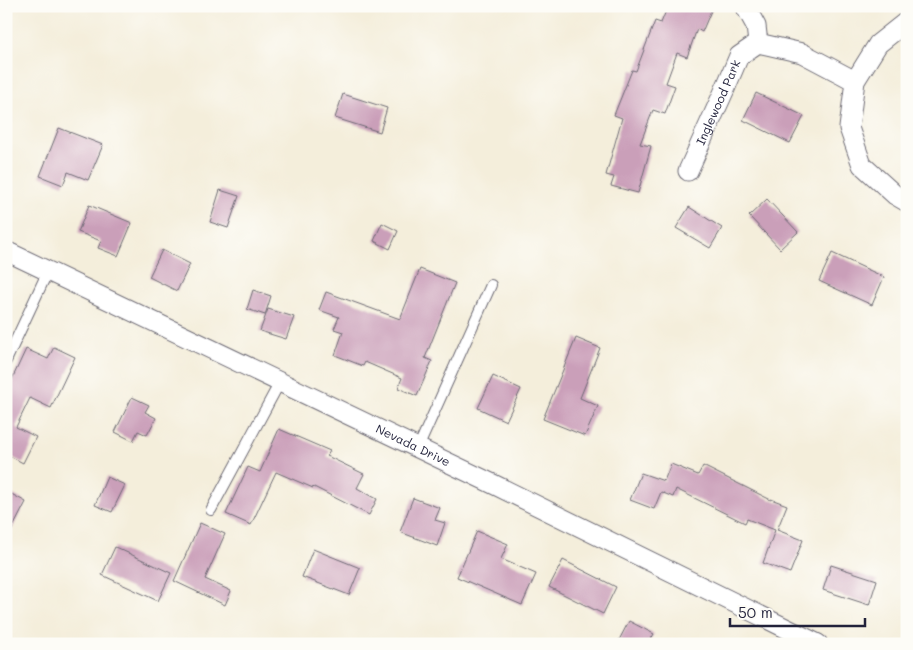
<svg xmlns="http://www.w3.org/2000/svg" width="913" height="650" font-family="Mali,sans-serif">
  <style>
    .building { fill: #ca9fb9 }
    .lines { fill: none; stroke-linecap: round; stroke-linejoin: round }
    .lane-casing { stroke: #6c6973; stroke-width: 12 }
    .street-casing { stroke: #6c6973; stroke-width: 21 }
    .lane { stroke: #fff; stroke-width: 10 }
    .street { stroke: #fff; stroke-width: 19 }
    .labels { text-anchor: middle; stroke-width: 4; stroke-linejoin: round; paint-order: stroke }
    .street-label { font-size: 12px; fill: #22223b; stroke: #fdfcf7 }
  </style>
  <rect width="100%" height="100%" fill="#fdfcf7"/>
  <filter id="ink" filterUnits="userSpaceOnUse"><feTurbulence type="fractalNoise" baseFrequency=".02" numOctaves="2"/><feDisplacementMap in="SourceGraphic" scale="10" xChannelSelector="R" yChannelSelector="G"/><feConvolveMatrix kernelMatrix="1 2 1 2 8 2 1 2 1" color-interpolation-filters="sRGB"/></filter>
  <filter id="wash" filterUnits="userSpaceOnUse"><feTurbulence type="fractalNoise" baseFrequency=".0096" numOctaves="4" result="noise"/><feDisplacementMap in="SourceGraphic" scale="20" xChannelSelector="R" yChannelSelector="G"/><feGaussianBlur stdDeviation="1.12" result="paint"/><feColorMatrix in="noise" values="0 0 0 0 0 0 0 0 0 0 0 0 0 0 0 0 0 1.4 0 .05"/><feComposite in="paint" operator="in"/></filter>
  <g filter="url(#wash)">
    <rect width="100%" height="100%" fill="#f4eedb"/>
    <g id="blocks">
      <g class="building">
        <path d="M668 6H713L702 32 697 29 687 57 677 53 666 83 675 86 665 114 653 110 640 144 651 146 638 193 611 186 614 177 606 175 622 118 614 115 632 70 636 71 655 21 661 23Z"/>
        <path d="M756 93 804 116 790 143 743 120Z"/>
        <path d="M343 94 387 108 380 132 335 118Z"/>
        <path d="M59 128 103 145 88 180 68 172 63 185 40 176Z"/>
        <path d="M220 190 239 196 228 228 210 222Z"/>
        <path d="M767 199 798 232 780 249 749 216Z"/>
        <path d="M89 205 132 223 118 256 98 248 101 241 78 232Z"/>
        <path d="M689 207 722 228 710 248 676 228Z"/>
        <path d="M382 223 398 231 390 249 374 241Z"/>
        <path d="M162 250 190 264 177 291 149 277Z"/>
        <path d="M832 253 884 277 872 305 819 281Z"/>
        <path d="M420 269 455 283 425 358 432 361 417 396 398 388 402 378 365 362 363 366 335 355 343 332 334 329 339 317 319 310 326 292 400 319Z"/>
        <path d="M253 290 271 296 265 315 247 309Z"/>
        <path d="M268 309 294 317 286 339 260 331Z"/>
        <path d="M576 338 600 348 580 398 598 406 585 436 543 419Z"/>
        <path d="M54 347 75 357 51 408 30 398 16 427 36 437 23 463 6 454V392L26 349 48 359Z"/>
        <path d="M493 376 521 389 506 421 478 408Z"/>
        <path d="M132 397 149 405 145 412 156 418 147 435 138 431 133 441 115 432Z"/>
        <path d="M279 429 330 451 327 456 364 474 357 488 377 499 369 515 314 487 313 488 276 472 251 525 226 514 248 467 260 472Z"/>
        <path d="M671 464 698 475 703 466 771 500V499L787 505 777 530 803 540 790 573 763 563 775 530 747 519 745 523 676 489 673 497 661 492 654 509 630 500 641 473 664 481Z"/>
        <path d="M107 477 125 485 112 512 95 505Z"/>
        <path d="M6 491 26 502 6 541Z"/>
        <path d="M413 498 440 508 435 520 445 523 437 546 400 532Z"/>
        <path d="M200 523 225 534 205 579 231 591 225 605 174 581Z"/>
        <path d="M477 531 508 544 501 559 536 574 522 605 457 577Z"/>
        <path d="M115 547 171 573 158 601 102 575Z"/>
        <path d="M313 549 360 568 349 595 302 577Z"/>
        <path d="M563 560 616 587 603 614 549 587Z"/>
        <path d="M831 565 877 580 869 605 823 590Z"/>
        <path d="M629 621 654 634 648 644H617Z"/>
      </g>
    </g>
  </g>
  <g filter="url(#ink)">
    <use href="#blocks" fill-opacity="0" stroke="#6c6973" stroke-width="1"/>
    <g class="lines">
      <defs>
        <g id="lane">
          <path d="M6 361 48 271"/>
          <path d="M418 448 491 285"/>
          <path d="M211 510 280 382"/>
        </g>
        <g id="street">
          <path d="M745 6 756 26 758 43"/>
          <path d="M907 21 878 44 855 81 849 128 862 165 895 195 907 202"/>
          <path id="s1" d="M688 171 725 89 739 56 758 43 802 53 855 81"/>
          <path id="s2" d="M6 251 493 484 818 644"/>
        </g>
      </defs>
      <use href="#lane" class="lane-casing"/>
      <use href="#street" class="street-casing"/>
      <use href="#lane" class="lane"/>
      <use href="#street" class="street"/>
    </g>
  </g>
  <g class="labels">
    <g class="street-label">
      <text dy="4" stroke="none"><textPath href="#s1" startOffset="75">Inglewood Park</textPath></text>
      <text dy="4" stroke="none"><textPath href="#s2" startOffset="451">Nevada Drive</textPath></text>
    </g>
  </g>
  <rect width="913" height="650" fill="none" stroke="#fdfcf7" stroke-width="25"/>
  <path d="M730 618v8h135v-8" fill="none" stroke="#22223b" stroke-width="2.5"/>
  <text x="738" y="618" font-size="15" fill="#22223b" stroke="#fdfcf7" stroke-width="4" paint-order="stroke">50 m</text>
</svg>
